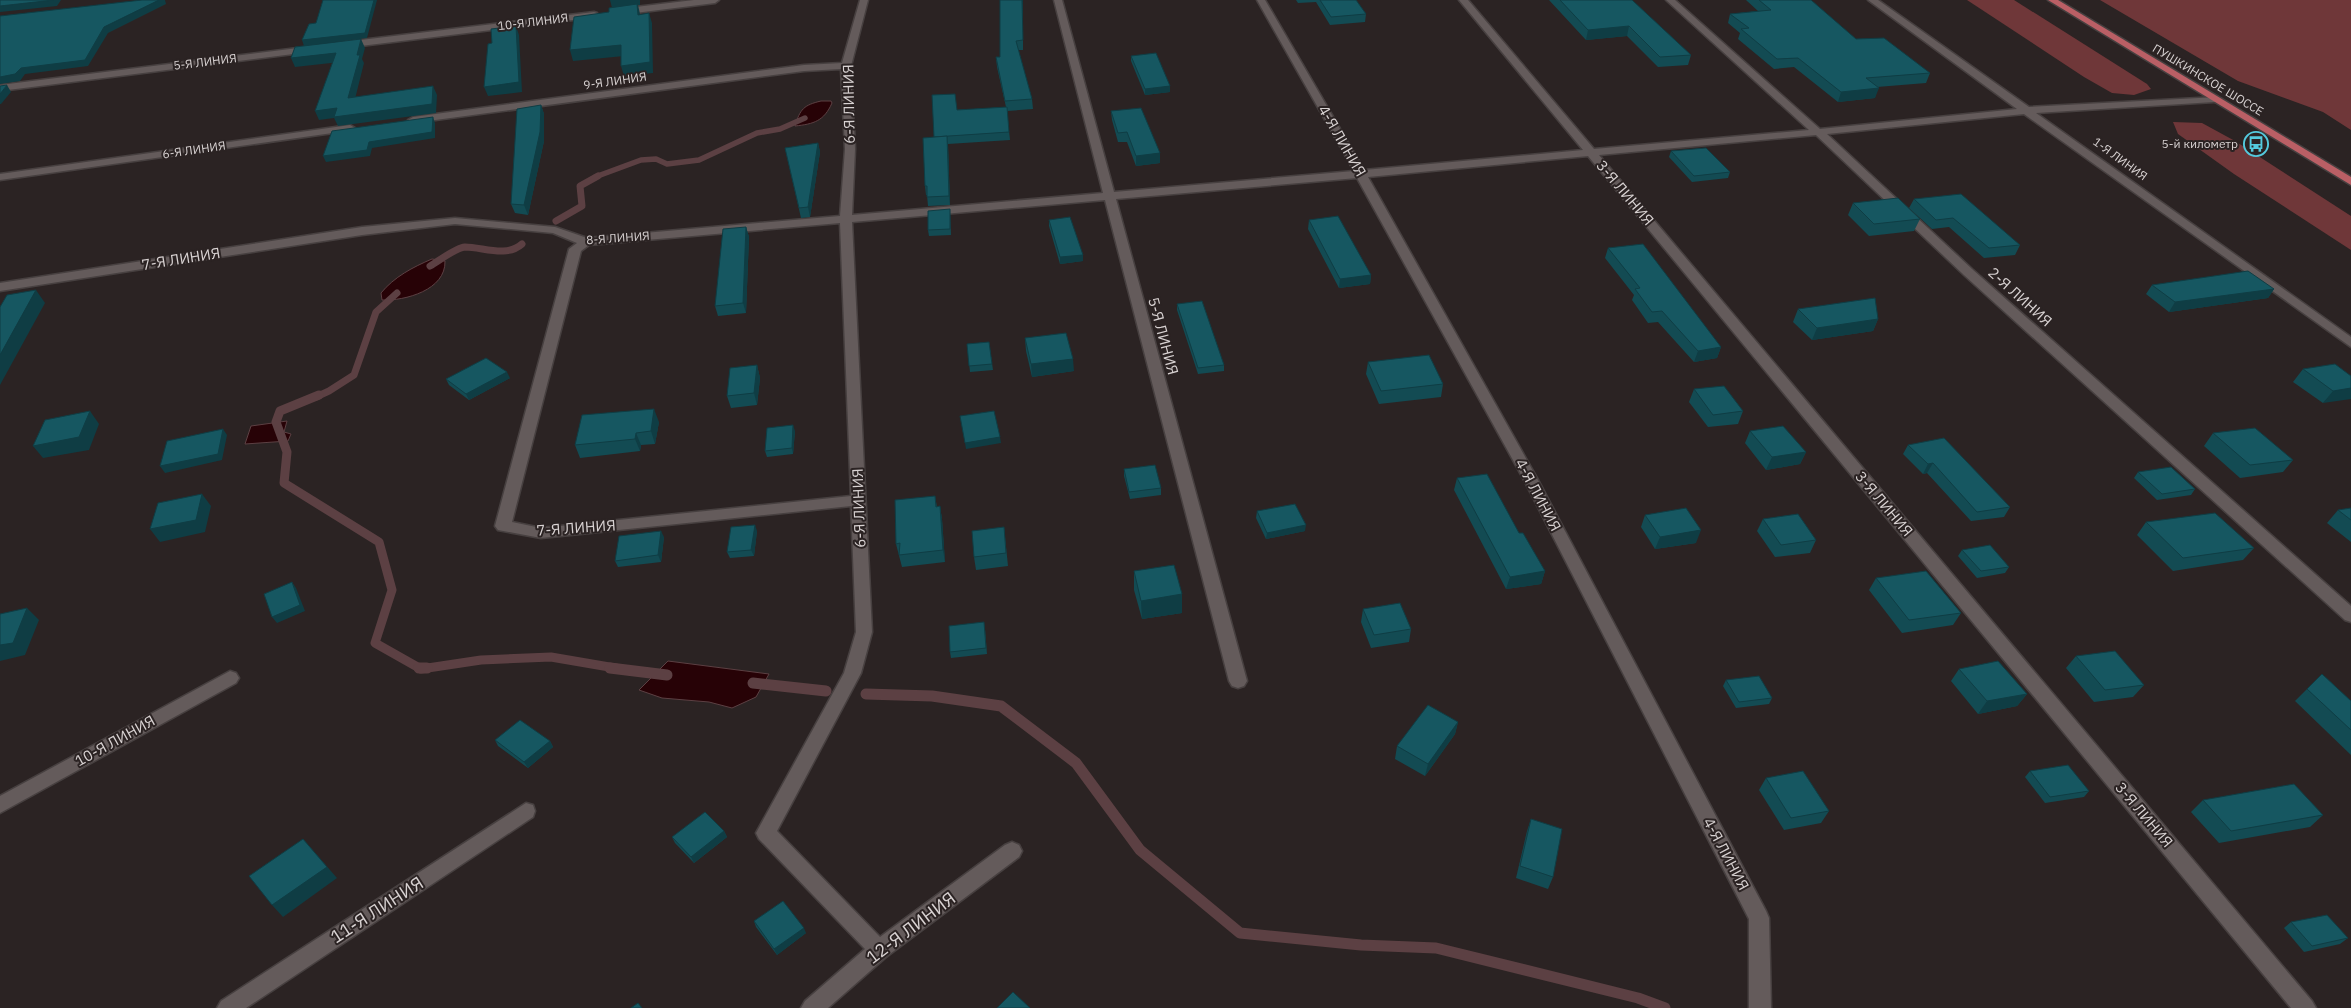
<svg xmlns="http://www.w3.org/2000/svg" width="2351" height="1008" font-family="'IBM Plex Sans',sans-serif">
  <style>
    .green { fill: #6f3739 }
    .water { fill: #270206; stroke: #5c4043 }
    .lines { fill: none; stroke-linecap: round; stroke-linejoin: round }
    .stream-far3 { stroke: #5c4043; stroke-width: 5.5 }
    .stream-far2 { stroke: #5c4043; stroke-width: 7 }
    .stream-far1 { stroke: #5c4043; stroke-width: 9 }
    .stream { stroke: #5c4043; stroke-width: 11 }
    .minor-casing { stroke: #474040; stroke-width: 3 }
    .major-casing { stroke: #474040; stroke-width: 3 }
    .minor { fill: #645b5b; fill-rule: evenodd }
    .major { fill: #ba5f65; fill-rule: evenodd }
    .wall { fill: #134b53 }
    .shaded-wall { fill: #0f3d44 }
    .building { fill: #165761; stroke: #0f3d44 }
    .labels { text-anchor: middle; stroke-width: 4; stroke-linejoin: round; paint-order: stroke }
    .far-street-label { font-size: 12px; fill: #d8d2d2; stroke: #2b2323 }
    .far-poi-label { font-size: 12px; fill: #d8d2d2; stroke: #2b2323; text-anchor: end }
    .street-label { font-size: 15px; fill: #d8d2d2; stroke: #2b2323 }
    .near-street-label { font-size: 18px; fill: #d8d2d2; stroke: #2b2323 }
  </style>
  <rect width="100%" height="100%" fill="#2b2323"/>
  <g class="green">
    <path d="M1967 0H2014L2147 84 2151 89 2134 95 2112 93 2084 77Z"/>
    <path d="M2100 0H2351V130L2323 112 2238 81Z"/>
    <path d="M2173 122 2202 123 2235 141 2351 216V250L2234 174 2178 134Z"/>
  </g>
  <g class="water">
    <path d="M821 101H831L832 103C824 121 814 124 795 126 800 109 804 105 821 101Z"/>
    <path d="M432 259 445 261C446 290 405 301 382 300L381 293C394 277 413 267 432 259Z"/>
    <path d="M287 421 284 432 291 434 288 441 245 444 251 426Z"/>
    <path d="M668 661 769 674 756 697 732 708 709 702 662 698 639 690Z"/>
  </g>
  <g class="lines">
    <path class="stream-far3" d="M595 177 641 160 656 159 667 164 699 160 757 133 780 129 805 118"/>
    <g class="stream-far2">
      <path d="M556 221 582 206 580 186 598 176"/>
      <path d="M430 266C439 261 455 248 465 247 483 247 506 258 522 244"/>
      <path d="M316 397 329 391 354 375 376 312 397 293"/>
    </g>
    <path class="stream-far1" d="M319 395 280 411 276 422 287 452 284 483 379 542 392 590 375 643 421 669 481 660 551 657 621 669"/>
    <g class="stream">
      <path d="M419 668H427"/>
      <path d="M610 668 667 675"/>
      <path d="M753 683 826 691"/>
      <path d="M866 694 932 696 1001 706 1076 763 1140 850 1240 933 1361 945 1436 948 1638 998 1665 1008"/>
    </g>
    <defs>
      <g id="minor">
        <path d="M694 0H719L715 3 619 15 615 12 619 9Z"/>
        <path d="M860 0H868L851 66 855 149 852 215 1103 193 1054 0H1062L1114 192 1354 171 1257 0H1265L1364 170 1583 150 1459 0H1468L1594 149 1809 130 1666 0H1675L1820 129 2017 109 1868 0H1878L2029 107 2218 97V101L2214 102 2036 113 2351 337V347L2024 114 1827 134 1972 269 2351 606V622L2345 620 1964 275 1816 135 1599 155 2312 1001 2316 1008H2291L1588 156 1368 177 1538 480 1766 911 1769 918 1771 1008H1749V919L1524 480 1357 178 1116 199 1247 681 1244 686 1238 688 1232 686 1229 681 1105 200 852 222 872 632 861 673 777 831 880 937 1005 845 1012 842 1019 845 1022 851 1019 857 886 957 828 1008H801L805 1001 865 949 759 839 756 833 844 673 856 632 851 506 541 538 498 530 495 526 569 249 577 243 553 233 455 224 362 235 0 291V283L362 227 455 218 555 227 587 238 840 216 845 149 841 69 804 71 413 123 408 120 413 117 804 65 842 63ZM840 223 851 496 541 528 512 522 581 251 589 245Z"/>
        <path d="M594 12 597 13V17L344 48 339 45 344 42Z"/>
        <path d="M314 46 319 49 317 51 0 91V85Z"/>
        <path d="M350 125 355 128 354 130 0 180V174Z"/>
        <path d="M230 671 236 673 239 678 236 683 0 813V796Z"/>
        <path d="M526 803 533 805 535 811 533 817 246 1008H217L221 1001Z"/>
      </g>
      <path id="major" d="M2048 0H2058L2351 177V185Z"/>
    </defs>
    <use href="#minor" class="minor-casing"/>
    <use href="#major" class="major-casing"/>
    <use href="#minor" class="minor"/>
    <use href="#major" class="major"/>
  </g>
  <g class="wall">
    <path d="M1023 0V50H1018L1032 99 1033 109 1007 111 1010 140 948 144 950 205 928 206 927 195H926L925 186 934 137 957 110 1006 107 997 67 996 57H1000Z"/>
    <path d="M1296 0H1356L1366 14 1365 22 1330 25 1316 2 1298 3Z"/>
    <path d="M1549 0H1632L1691 55 1688 65 1658 67 1627 36 1586 40Z"/>
    <path d="M1746 0H1811L1856 39 1930 73 1926 83 1877 87 1875 98 1838 102 1794 67 1774 69 1738 39 1740 33 1728 23 1730 14 1758 11Z"/>
    <path d="M1131 56 1170 92 1145 95 1131 61Z"/>
    <path d="M541 105 544 114V141L528 215 515 213 511 204Z"/>
    <path d="M1111 111 1160 163 1136 166 1127 142H1118L1112 120Z"/>
    <path d="M818 143 820 152 810 217 801 218 785 148Z"/>
    <path d="M1671 151 1730 172 1728 178 1692 182 1669 157Z"/>
    <path d="M1914 199 2020 245 2015 255 1984 258 1949 227 1932 229 1909 208Z"/>
    <path d="M1853 203 1920 219 1914 231 1869 236 1848 215Z"/>
    <path d="M950 209 951 235 929 236 928 230Z"/>
    <path d="M1049 220 1083 261 1060 264 1049 226Z"/>
    <path d="M1309 220 1371 275 1370 284 1339 288 1308 229Z"/>
    <path d="M746 227 749 237 746 313 718 316 715 306Z"/>
    <path d="M1608 248 1721 347 1717 358 1694 362 1658 322 1648 323 1632 300 1634 295 1605 258Z"/>
    <path d="M2152 285 2274 289 2268 298 2169 312 2146 294Z"/>
    <path d="M1177 304 1224 365V371L1198 374 1177 310Z"/>
    <path d="M1798 309 1878 319 1873 331 1812 340 1793 322Z"/>
    <path d="M1025 338 1074 371 1032 377 1026 351Z"/>
    <path d="M989 342 993 370 970 372 967 344Z"/>
    <path d="M1368 362 1443 384 1441 397 1379 404 1366 374Z"/>
    <path d="M757 365 760 378 757 405 731 408 727 396Z"/>
    <path d="M2303 369 2351 376 2323 403 2293 382Z"/>
    <path d="M510 378 469 400 449 385 446 379Z"/>
    <path d="M1694 389 1743 411 1738 424 1708 427 1689 402Z"/>
    <path d="M659 422 655 444 641 445 640 451 580 458 575 445Z"/>
    <path d="M795 431 793 454 767 457 765 451Z"/>
    <path d="M1750 431 1806 452 1800 464 1766 470 1745 443Z"/>
    <path d="M2213 433 2293 460 2283 472 2240 478 2204 446Z"/>
    <path d="M1908 445 2010 507 2004 517 1971 521 1927 473 1923 474 1903 454Z"/>
    <path d="M1124 469 1161 488V495L1130 499 1124 476Z"/>
    <path d="M2138 472 2195 489 2191 495 2157 500 2134 478Z"/>
    <path d="M1457 478 1519 533 1545 571 1541 584 1506 589 1454 490Z"/>
    <path d="M935 496 937 507 940 506 942 519 945 562 902 567 896 544Z"/>
    <path d="M2351 508V542L2327 523 2338 510Z"/>
    <path d="M1257 511 1305 531 1266 539 1256 518Z"/>
    <path d="M1645 515 1696 543 1655 549 1641 527Z"/>
    <path d="M1763 519 1816 540 1810 553 1775 557 1757 531Z"/>
    <path d="M2146 522 2254 548 2243 560 2173 571 2137 535Z"/>
    <path d="M1004 527 1008 566 976 570 974 557Z"/>
    <path d="M757 531 754 556 730 558 727 552Z"/>
    <path d="M664 537 661 562 618 567 615 561Z"/>
    <path d="M1962 550 2009 567 2005 573 1977 578 1958 556Z"/>
    <path d="M1134 571 1182 594V613L1142 619 1134 590Z"/>
    <path d="M1876 578 1961 613 1953 625 1902 633 1869 590Z"/>
    <path d="M1363 609 1411 629 1409 642 1371 648 1361 622Z"/>
    <path d="M985 629 987 654 951 658 950 652Z"/>
    <path d="M2076 656 2144 685 2133 697 2094 702 2066 668Z"/>
    <path d="M1959 669 2027 694 2017 706 1978 714 1951 681Z"/>
    <path d="M2322 674 2351 701V755L2295 701Z"/>
    <path d="M1726 680 1772 698 1769 704 1736 708 1723 686Z"/>
    <path d="M1458 722 1455 734 1425 776 1395 759 1397 746Z"/>
    <path d="M495 740 550 741 553 747 528 768 498 746Z"/>
    <path d="M2030 771 2089 791 2084 797 2045 803 2025 777Z"/>
    <path d="M1766 778 1829 811 1821 823 1784 830 1759 790Z"/>
    <path d="M2203 800 2323 815 2310 827 2219 843 2191 812Z"/>
    <path d="M1531 819 1553 877 1548 889 1516 878 1527 831Z"/>
    <path d="M724 831 727 837 694 863 675 843 672 837Z"/>
    <path d="M754 921 806 933 777 955 756 927Z"/>
    <path d="M2291 922 2348 938 2340 944 2304 952 2284 928Z"/>
  </g>
  <g class="shaded-wall">
    <path d="M54 0H61L57 6 0 12V6Z"/>
    <path d="M159 0H165L166 4 108 33 88 66 25 74 20 81 0 84V77L21 68 104 27Z"/>
    <path d="M374 0H377L367 38 304 46 302 40Z"/>
    <path d="M610 0H640V5H638L640 14 638 15 612 8Z"/>
    <path d="M1022 0H1023V50V40Z"/>
    <path d="M649 13 652 23 653 73 624 76 621 66Z"/>
    <path d="M516 26 519 35 522 92 488 96 484 87Z"/>
    <path d="M1629 26 1627 36 1586 40 1588 30Z"/>
    <path d="M361 39 365 48 362 59 364 63 353 107 348 98 357 55Z"/>
    <path d="M621 45 624 56 573 61 570 50Z"/>
    <path d="M336 53 340 62 295 67 291 58Z"/>
    <path d="M7 85 11 92 1 104H0V94Z"/>
    <path d="M433 86 437 95 436 113 338 126 334 118 319 120 315 111Z"/>
    <path d="M1170 86V92L1145 95V89Z"/>
    <path d="M1879 88 1875 98 1838 102 1841 92Z"/>
    <path d="M541 105 544 114V141L528 215 524 205Z"/>
    <path d="M433 117 435 123V138L372 148 370 156 326 162 323 156 369 142Z"/>
    <path d="M947 136 948 145 950 205 949 196Z"/>
    <path d="M818 143 820 152 810 217 808 207Z"/>
    <path d="M1160 153V163L1136 166V156Z"/>
    <path d="M746 227 749 237 746 313 743 303Z"/>
    <path d="M1083 255V261L1060 264V257Z"/>
    <path d="M1371 275 1370 284 1339 288 1340 279Z"/>
    <path d="M2274 289 2268 298 2169 312 2175 302Z"/>
    <path d="M36 290 45 303 0 385V355Z"/>
    <path d="M1878 319 1873 331 1812 340 1817 328Z"/>
    <path d="M1721 347 1717 358 1694 362 1698 351Z"/>
    <path d="M1073 359 1074 371 1032 377 1031 364Z"/>
    <path d="M757 365 760 378 757 405 754 393Z"/>
    <path d="M507 372 510 378 469 400 466 394Z"/>
    <path d="M2351 388V399L2323 403 2333 391Z"/>
    <path d="M654 409 659 422 655 444 651 431Z"/>
    <path d="M90 411 99 424 89 450 43 458 33 446Z"/>
    <path d="M793 425 795 431 793 454 792 448Z"/>
    <path d="M223 429 227 435 222 460 165 473 160 466Z"/>
    <path d="M636 433 641 445 640 451 635 439Z"/>
    <path d="M1000 437 1001 443 966 449 965 443Z"/>
    <path d="M1806 452 1800 464 1766 470 1772 457Z"/>
    <path d="M1933 463 1927 473 1923 474 1928 464Z"/>
    <path d="M202 494 211 506 205 532 160 542 150 529Z"/>
    <path d="M940 506 942 519 945 562 943 550Z"/>
    <path d="M755 525 757 531 754 556 751 550Z"/>
    <path d="M1306 525 1305 531 1266 539 1267 533Z"/>
    <path d="M1701 530 1696 543 1655 549 1660 537Z"/>
    <path d="M661 531 664 537 661 562 658 555Z"/>
    <path d="M1545 571 1541 584 1506 589 1510 577Z"/>
    <path d="M292 582 296 588 305 611 277 623 272 617Z"/>
    <path d="M1182 594V613L1142 619 1141 601Z"/>
    <path d="M27 608 39 620 25 655 0 661V645Z"/>
    <path d="M2027 694 2017 706 1978 714 1987 701Z"/>
    <path d="M1458 722 1455 734 1425 776 1428 764Z"/>
    <path d="M550 741 553 747 528 768 524 762Z"/>
    <path d="M724 831 727 837 694 863 691 857Z"/>
    <path d="M303 839 337 878 283 917 272 905Z"/>
    <path d="M804 928 806 933 777 955 774 949Z"/>
  </g>
  <g class="building">
    <path d="M0 0H54L0 6Z"/>
    <path d="M142 0H159L104 27 85 60 21 68 15 74 0 77V16Z"/>
    <path d="M323 0H374L365 33 302 40 309 24 316 23Z"/>
    <path d="M1000 0H1022L1023 40 1016 41 1032 99 1005 101 996 57H1000Z"/>
    <path d="M1320 0H1356L1366 14 1331 17Z"/>
    <path d="M1560 0H1632L1691 55 1660 57 1629 26 1588 30Z"/>
    <path d="M1759 0H1811L1856 39 1884 38 1930 73 1866 78 1879 88 1841 92 1798 58 1777 59 1741 29 1749 28 1730 14 1771 10Z"/>
    <path d="M637 4 638 15 649 13 650 62 621 66V45L570 50 574 17 609 12V8Z"/>
    <path d="M516 26 519 82 484 87 488 44 492 43 491 29Z"/>
    <path d="M361 39 357 55H360L348 98 433 86 432 104 334 117 337 108 315 111 336 53 291 58 295 47Z"/>
    <path d="M1156 53 1170 86 1145 89 1131 56Z"/>
    <path d="M7 85 0 94V86Z"/>
    <path d="M955 94 957 110 1007 107 1009 132 934 137 932 95Z"/>
    <path d="M541 105 540 132 524 205 511 204 517 109Z"/>
    <path d="M1141 108 1160 153 1136 156 1127 132 1118 133 1111 111Z"/>
    <path d="M433 117 432 132 369 142 367 150 323 156 332 131Z"/>
    <path d="M947 136 949 196 927 197V186H925L923 138Z"/>
    <path d="M818 143 808 207 799 208 785 148Z"/>
    <path d="M1706 148 1730 172 1694 176 1671 151Z"/>
    <path d="M1961 194 2020 245 1989 248 1953 218 1936 220 1914 199Z"/>
    <path d="M1898 198 1920 219 1874 224 1853 203Z"/>
    <path d="M950 209V229L928 230V211Z"/>
    <path d="M1338 216 1371 275 1340 279 1309 220Z"/>
    <path d="M1070 217 1083 255 1060 257 1049 220Z"/>
    <path d="M746 227 743 303 715 306 723 229Z"/>
    <path d="M1643 244 1721 347 1698 351 1662 311 1652 312 1635 289 1640 288 1608 248Z"/>
    <path d="M2248 271 2274 289 2175 302 2152 285Z"/>
    <path d="M36 290 0 355V307L7 295Z"/>
    <path d="M1875 298 1878 319 1817 328 1798 309Z"/>
    <path d="M1202 301 1224 365 1198 368 1177 304Z"/>
    <path d="M1066 333 1073 359 1031 364 1025 338Z"/>
    <path d="M989 342 992 364 969 366 967 344Z"/>
    <path d="M1429 355 1443 384 1381 391 1368 362Z"/>
    <path d="M486 358 507 372 466 394 446 379Z"/>
    <path d="M2335 364 2351 376V388L2333 391 2303 369Z"/>
    <path d="M757 365 754 393 727 396 730 368Z"/>
    <path d="M1724 386 1743 411 1713 415 1694 389Z"/>
    <path d="M654 409 651 431 636 433 635 439 575 445 582 415Z"/>
    <path d="M90 411 79 437 33 446 45 420Z"/>
    <path d="M994 411 1000 437 965 443 960 416Z"/>
    <path d="M793 425 792 448 765 451 767 428Z"/>
    <path d="M1783 426 1806 452 1772 457 1750 431Z"/>
    <path d="M2255 428 2293 460 2250 465 2213 433Z"/>
    <path d="M223 429 218 454 160 466 167 441Z"/>
    <path d="M1944 438 2010 507 1977 512 1933 463 1928 464 1908 445Z"/>
    <path d="M1155 465 1161 488 1129 492 1124 469Z"/>
    <path d="M2171 467 2195 489 2162 494 2138 472Z"/>
    <path d="M1487 474 1519 533H1523L1545 571 1510 577 1457 478Z"/>
    <path d="M202 494 196 520 150 529 158 503Z"/>
    <path d="M935 496 936 507 940 506 943 550 899 555 900 543 896 544 895 500Z"/>
    <path d="M1295 504 1306 525 1267 533 1257 511Z"/>
    <path d="M1686 508 1701 530 1660 537 1645 515Z"/>
    <path d="M2351 508V520L2338 510Z"/>
    <path d="M2215 513 2254 548 2183 558 2146 522Z"/>
    <path d="M1798 514 1816 540 1781 545 1763 519Z"/>
    <path d="M755 525 751 550 727 552 731 527Z"/>
    <path d="M1004 527 1006 553 974 557 972 531Z"/>
    <path d="M661 531 658 555 615 561 619 536Z"/>
    <path d="M1990 545 2009 567 1981 571 1962 550Z"/>
    <path d="M1174 565 1182 594 1141 601 1134 571Z"/>
    <path d="M1926 571 1961 613 1909 620 1876 578Z"/>
    <path d="M292 582 300 605 272 617 264 594Z"/>
    <path d="M1400 603 1411 629 1374 635 1363 609Z"/>
    <path d="M27 608 13 643 0 645V614Z"/>
    <path d="M984 622 986 648 950 652 949 626Z"/>
    <path d="M2115 651 2144 685 2105 690 2076 656Z"/>
    <path d="M1998 661 2027 694 1987 701 1959 669Z"/>
    <path d="M2322 674 2351 701V730L2307 689Z"/>
    <path d="M1759 676 1772 698 1739 702 1726 680Z"/>
    <path d="M1428 705 1458 722 1428 764 1397 746Z"/>
    <path d="M520 720 550 741 524 762 495 740Z"/>
    <path d="M2068 765 2089 791 2050 797 2030 771Z"/>
    <path d="M1803 771 1829 811 1791 818 1766 778Z"/>
    <path d="M2294 784 2323 815 2231 831 2203 800Z"/>
    <path d="M705 812 724 831 691 857 672 837Z"/>
    <path d="M1531 819 1562 829 1553 877 1520 866Z"/>
    <path d="M303 839 327 867 272 905 249 876Z"/>
    <path d="M783 901 804 928 774 949 754 921Z"/>
    <path d="M2327 915 2348 938 2312 946 2291 922Z"/>
    <path d="M1013 992 1030 1008H997Z"/>
    <path d="M638 1003 642 1008H631Z"/>
  </g>
  <defs>
    <symbol id="bus-ring" viewBox="-11 -11 22 22"><circle r="9.5" fill="#2b2323" stroke="#54cade" stroke-width="1.5"/><path d="M-5-6H5V4H4V6H2V4H-2V6H-4V4H-5ZM-3.5-4V0h7V-4ZM-3.5 1.2v1.5H-2V1.2ZM2 1.2v1.5H3.5V1.2Z" fill="#54cade"/></symbol>
  </defs>
  <g fill-rule="evenodd">
    <use href="#bus-ring" x="2242" y="130" width="28" height="28"/>
  </g>
  <g class="labels">
    <g class="far-street-label">
      <text transform="translate(533 22) rotate(-7)" y="4">10-Я ЛИНИЯ</text>
      <text transform="translate(205 62) rotate(-7)" y="4">5-Я ЛИНИЯ</text>
      <text transform="translate(2208 80) rotate(31)" y="4">ПУШКИНСКОЕ ШОССЕ</text>
      <text transform="translate(615 81) rotate(-8)" y="4">9-Я ЛИНИЯ</text>
      <text transform="translate(194 150) rotate(-8)" y="4">6-Я ЛИНИЯ</text>
      <text transform="translate(2120 159) rotate(36)" y="4">1-Я ЛИНИЯ</text>
      <text transform="translate(618 238) rotate(-4)" y="4">8-Я ЛИНИЯ</text>
    </g>
    <g class="far-poi-label">
      <text x="2238" y="148">5-й километр</text>
    </g>
    <g class="street-label">
      <text transform="translate(849 104) rotate(-91)" y="5">6-Я ЛИНИЯ</text>
      <text transform="translate(1342 141) rotate(60)" y="5">4-Я ЛИНИЯ</text>
      <text transform="translate(1625 193) rotate(50)" y="5">3-Я ЛИНИЯ</text>
      <text transform="translate(181 259) rotate(-9)" y="5">7-Я ЛИНИЯ</text>
      <text transform="translate(2020 297) rotate(42)" y="5">2-Я ЛИНИЯ</text>
      <text transform="translate(1163 336) rotate(75)" y="5">5-Я ЛИНИЯ</text>
      <text transform="translate(1538 495) rotate(62)" y="5">4-Я ЛИНИЯ</text>
      <text transform="translate(1884 504) rotate(50)" y="5">3-Я ЛИНИЯ</text>
      <text transform="translate(859 508) rotate(-92)" y="5">6-Я ЛИНИЯ</text>
      <text transform="translate(576 528) rotate(-4)" y="5">7-Я ЛИНИЯ</text>
      <text transform="translate(115 741) rotate(-29)" y="5">10-Я ЛИНИЯ</text>
      <text transform="translate(2144 815) rotate(50)" y="5">3-Я ЛИНИЯ</text>
      <text transform="translate(1726 854) rotate(62)" y="5">4-Я ЛИНИЯ</text>
    </g>
    <g class="near-street-label">
      <text transform="translate(377 910) rotate(-33)" y="6">11-Я ЛИНИЯ</text>
      <text transform="translate(911 928) rotate(-37)" y="6">12-Я ЛИНИЯ</text>
    </g>
  </g>
</svg>
